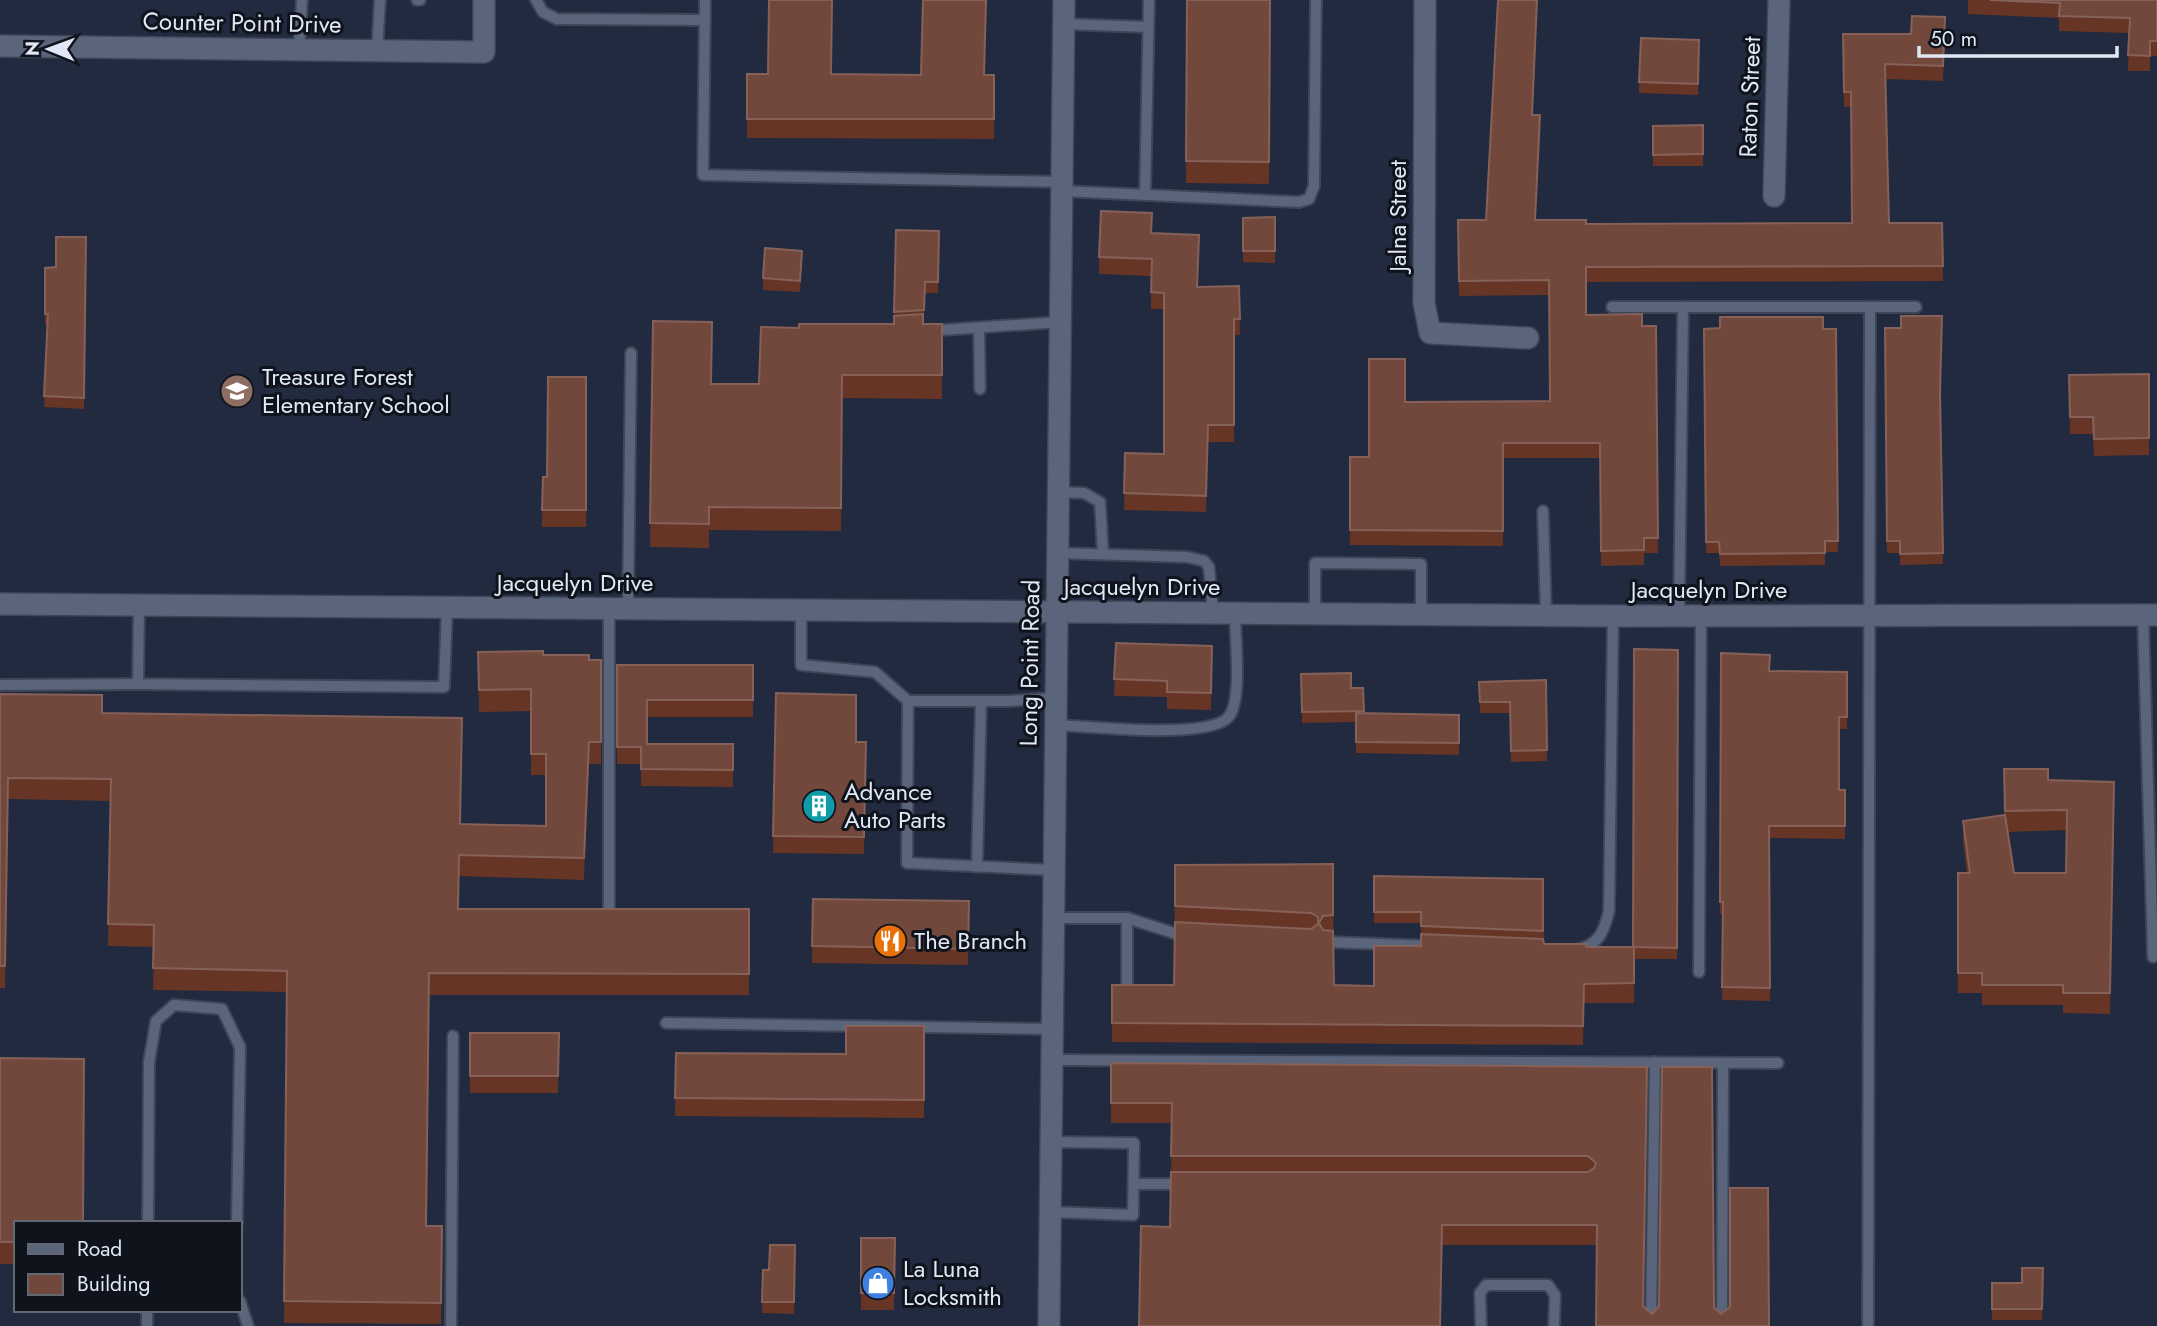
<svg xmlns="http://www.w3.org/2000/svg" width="2157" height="1326" font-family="Jost,sans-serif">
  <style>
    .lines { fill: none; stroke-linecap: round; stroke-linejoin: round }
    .lane-casing { stroke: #3e4557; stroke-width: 14 }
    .street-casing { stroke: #3e4557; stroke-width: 24 }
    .secondary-casing { stroke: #3e4557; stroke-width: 24 }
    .lane { stroke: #5a647b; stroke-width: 10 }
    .street { stroke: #5a647b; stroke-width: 21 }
    .secondary { stroke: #5a647b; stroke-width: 21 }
    .wall { fill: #663526; fill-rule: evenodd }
    .shaded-wall { fill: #452926 }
    .building { fill: #73483c; stroke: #856159; stroke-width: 2 }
    .labels { text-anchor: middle; stroke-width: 6; stroke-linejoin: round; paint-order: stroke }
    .street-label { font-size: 24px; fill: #e1e7f5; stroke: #0f131c }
    .poi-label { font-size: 24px; fill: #e1e7f5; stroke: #0f131c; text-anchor: start }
  </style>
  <rect width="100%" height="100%" fill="#212a3e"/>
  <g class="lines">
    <defs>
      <g id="lane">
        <path d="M417 0H420"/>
        <path d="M536 0 543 12 557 19 705 20"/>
        <path d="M705 0 703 175 1062 182"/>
        <path d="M1064 24 1148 27"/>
        <path d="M299 50 302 0"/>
        <path d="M377 51 380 0"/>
        <path d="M1062 191 1299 202 1309 199 1314 186 1316 0"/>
        <path d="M1145 195 1149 0"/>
        <path d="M1612 307H1683"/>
        <path d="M979 328 980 389"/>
        <path d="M927 331 1060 322"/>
        <path d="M1058 492 1084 493 1100 502 1103 554"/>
        <path d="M1543 511 1546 615"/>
        <path d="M1058 553 1187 557 1204 561 1209 567 1213 613"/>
        <path d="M139 606 138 684 444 687 447 608"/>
        <path d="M628 609 631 353"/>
        <path d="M801 610V665L875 672 908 701"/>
        <path d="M1315 614V563L1421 564V615"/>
        <path d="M2143 615 2153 957"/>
        <path d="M1679 616 1683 307H1916"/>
        <path d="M0 685 138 684"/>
        <path d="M1056 725C1087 726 1215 741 1230 715 1242 696 1235 637 1235 613"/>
        <path d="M977 867 981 701"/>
        <path d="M1054 870 907 863 908 701H1008L1056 698"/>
        <path d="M609 911V609"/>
        <path d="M1054 918H1127L1177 934 1189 935"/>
        <path d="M1127 918V987"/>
        <path d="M1327 942 1434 946"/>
        <path d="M1576 950C1599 945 1604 932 1609 911L1613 616"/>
        <path d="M1699 972 1701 616"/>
        <path d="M666 1023 1053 1029"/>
        <path d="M1052 1060 1778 1063"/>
        <path d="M1134 1184H1183"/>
        <path d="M1051 1212 1133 1215 1134 1143 1051 1142"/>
        <path d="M148 1223 149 1062 156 1021 174 1005 222 1009 240 1047 237 1223"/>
        <path d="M240 1301 248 1326"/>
        <path d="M147 1326V1310"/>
        <path d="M451 1326 453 1036"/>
        <path d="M1481 1326 1480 1293 1486 1285H1548L1555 1295 1554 1326"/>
        <path d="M1651 1326 1655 1062"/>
        <path d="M1722 1326 1723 1063"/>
        <path d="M1868 1326 1870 307"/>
      </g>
      <g id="street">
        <path d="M1425 0 1424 303 1430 333 1528 338"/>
        <path d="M0 46 484 52V0"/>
        <path d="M1774 196 1779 0"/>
        <path d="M0 604 1613 616 2157 615"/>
      </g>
      <path id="secondary" d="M1049 1326 1064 0"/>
    </defs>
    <use href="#lane" class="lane-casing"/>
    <use href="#street" class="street-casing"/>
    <use href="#secondary" class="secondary-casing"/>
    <use href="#lane" class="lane"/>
    <use href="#street" class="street"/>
    <use href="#secondary" class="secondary"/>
  </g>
  <g class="wall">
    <path d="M986 0 984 75H994V139L747 138V74L921 75Z"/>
    <path d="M1187 0H1271L1269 184 1186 183Z"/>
    <path d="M1537 0 1532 115 1540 130 1535 220 1586 224 1852 223 1851 107H1844L1843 34 1945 32 1943 81 1886 79 1889 223H1942L1943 281 1586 282V315L1642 326H1656L1658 553H1644V565L1601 566 1600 458H1503V546L1350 545V457H1369L1405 402 1549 401V295L1459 296 1458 220H1486Z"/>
    <path d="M1968 0H2157V56H2150V71H2128L2129 33 2059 31V18L1968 14Z"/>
    <path d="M1699 40 1698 95 1639 93V82Z"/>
    <path d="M1703 125V166H1653V126Z"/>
    <path d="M1275 217V263L1243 262V218Z"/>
    <path d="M896 230 939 231 938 293H925L923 324H942V399L842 398 841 531 709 530V548L650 547 653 321 712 384H759L799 328 894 324Z"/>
    <path d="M1152 233 1199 251 1197 287 1239 286 1240 335H1234V442H1208L1206 512 1124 510 1125 453 1164 454V309H1151V276L1099 274V257Z"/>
    <path d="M86 237 84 409 44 407 48 325H45V268L56 267Z"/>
    <path d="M802 262 800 292 763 290V278Z"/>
    <path d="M1885 328 1940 400 1943 564 1900 565V553H1887Z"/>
    <path d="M1704 329H1836L1838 552H1825V565L1720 566 1719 553H1706Z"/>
    <path d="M2149 374V455L2094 456 2093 434H2070L2069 375Z"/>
    <path d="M586 377V527H542L543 477H547Z"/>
    <path d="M1116 643 1212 646 1211 710 1167 709V697L1114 696Z"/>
    <path d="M1678 650 1677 959H1634V1003H1584L1583 1045 1112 1042V985H1174L1175 865 1333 864 1334 985 1374 986 1421 946V923H1374V876L1543 879 1544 944 1586 947H1633Z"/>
    <path d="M478 652 543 655 589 660H601V764H589L584 880 459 876V909H749V995H429L427 1226H442L441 1324 284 1323 287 992 153 990 154 947 108 946 110 801 8 799 5 988H0V694L102 713 460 824 546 826V775H531V711L479 712Z"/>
    <path d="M1721 653 1770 671 1847 672V729H1839V790H1845V839L1769 838 1770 1001 1722 1000 1723 914H1720Z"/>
    <path d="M617 665H753V717H647V744H733V787L641 786V764H617Z"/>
    <path d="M1301 674 1351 688H1363L1364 714 1459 715V755L1356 753V722L1302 723Z"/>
    <path d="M1546 680 1547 761 1511 762 1510 713H1480L1479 682Z"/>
    <path d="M776 693 856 742H866L864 854 773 853Z"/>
    <path d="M2004 769 2048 780 2114 802 2110 1014 2063 1013V1005H1982V993H1958V873H1967L1963 841V821L2004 815ZM2066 830V873H2014L2008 832Z"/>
    <path d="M813 899 969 901 968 965 812 963Z"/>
    <path d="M924 1026V1118L675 1116 676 1053 846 1054Z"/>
    <path d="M470 1033H559L558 1093H470Z"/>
    <path d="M0 1058 16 1223V1264H0Z"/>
    <path d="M1111 1063 1647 1067 1643 1306 1652 1314 1714 1307 1721 1314 1769 1326H1596L1597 1245H1442L1170 1227 1172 1123H1111Z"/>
    <path d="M861 1238H895L894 1310H861Z"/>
    <path d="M795 1245 794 1314 762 1313 763 1270H769Z"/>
    <path d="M2043 1268 2042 1320H1992V1283H2022Z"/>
  </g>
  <g class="shaded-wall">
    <path d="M1540 115V130L1535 235V220Z"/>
    <path d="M589 742V764L584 880V858Z"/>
  </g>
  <g class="building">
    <path d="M769 0H832L831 74 921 75 923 0H986L984 75H994V119H747V74H768Z"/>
    <path d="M1187 0H1270L1269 162 1186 161Z"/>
    <path d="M1498 0H1537L1532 115H1540L1535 220H1586V224L1852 223 1851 92H1844L1843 34H1911L1912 16 1945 17 1943 66 1885 64 1889 223H1942L1943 266 1586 267V315L1642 314V326H1656L1658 538H1644V550L1601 551 1600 443H1503V531L1350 530V457H1369V359H1405V402L1550 401 1549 280 1459 281 1458 220H1486Z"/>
    <path d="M1990 0H2157V41H2150V56L2128 55 2130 18 2059 16 2060 3Z"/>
    <path d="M1641 38 1699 40 1698 84 1639 82Z"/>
    <path d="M1703 125V154L1653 155V126Z"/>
    <path d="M1101 211 1152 213 1151 233 1199 235 1197 287 1239 286 1240 319H1234V425H1208L1206 496 1124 493 1125 453 1164 454V293L1151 292 1152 259 1099 257Z"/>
    <path d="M1275 217V251H1243V218Z"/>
    <path d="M896 230 939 231 938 282H925L924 310 894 312Z"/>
    <path d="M56 237H86L84 398 44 396 48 314H45V268L56 267Z"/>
    <path d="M765 248 802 251 800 281 763 278Z"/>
    <path d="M923 314V324H942V375H842L841 508 709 507V524L650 523 653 321 712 322 711 384H759L761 327 799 328V324H894V316Z"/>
    <path d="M1901 316H1942L1940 393 1943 553 1900 554V541H1887L1885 328H1901Z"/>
    <path d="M1720 317H1823V329H1836L1838 541H1825V553L1720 554 1719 542H1706L1704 329 1720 328Z"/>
    <path d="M2149 374V438L2094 439 2093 417H2070L2069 375Z"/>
    <path d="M548 377H586V510H542L543 477H547Z"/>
    <path d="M1116 643 1212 646 1211 693 1167 692V681L1114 679Z"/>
    <path d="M1634 649 1678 650 1677 948 1633 947Z"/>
    <path d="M543 651V655H589V660H601V742H589L584 858 459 855 458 909H749V974L429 973 426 1226H442L441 1303 284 1301 287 971 153 968 154 925 108 924 111 779 8 778 5 966H0V694L102 695V713L462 718 460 824 546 826V754H531V689L479 690 478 652Z"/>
    <path d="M1721 653 1770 655 1769 671 1847 672V717H1839V790H1845V826H1769L1770 988 1722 987 1723 902H1720Z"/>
    <path d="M617 665H753V700H647V744H733V770L641 769V747H617Z"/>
    <path d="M1351 673V688H1363L1364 711 1302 712 1301 674Z"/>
    <path d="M1546 680 1547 750 1511 751 1510 702H1480L1479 682Z"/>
    <path d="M776 693 856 695V742H866L864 837 773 836Z"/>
    <path d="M1356 713 1459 715V743L1356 742Z"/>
    <path d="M2004 769H2048V780L2114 782 2110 993H2063V985H1982V973H1958V873H1970L1963 821 2005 815 2014 873H2066L2067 810 2005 811Z"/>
    <path d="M1333 864V915L1323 916 1319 923 1323 930 1333 931 1334 985 1374 986V946H1421V934L1543 939 1544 944H1586V947H1634V983L1584 984 1583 1026 1112 1023V985H1174L1175 922 1311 929 1318 924V917L1311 913 1175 906V865Z"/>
    <path d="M1374 876 1543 879V931L1421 926V912H1374Z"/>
    <path d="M813 899 969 901 968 949 812 946Z"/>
    <path d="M846 1026H924V1100L675 1098 676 1053 846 1054Z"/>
    <path d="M470 1033H559L558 1076H470Z"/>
    <path d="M0 1058 84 1059 83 1223H16V1242H0Z"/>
    <path d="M1111 1063 1647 1067 1643 1306 1652 1314 1659 1306 1662 1067H1712L1714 1307 1721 1314 1730 1307V1188H1768L1769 1326H1596L1597 1225H1442L1440 1326H1139L1141 1226 1170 1227 1171 1172H1588L1594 1168 1596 1163 1588 1156H1171L1172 1103H1111Z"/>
    <path d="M861 1238H895L894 1293H861Z"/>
    <path d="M770 1245H795L794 1302H762L763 1270H769Z"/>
    <path d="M2022 1268H2043L2042 1309H1992V1283H2022Z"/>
  </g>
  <defs>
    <symbol id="school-disc" viewBox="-11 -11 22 22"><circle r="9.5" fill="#8d6e63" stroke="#0f131c"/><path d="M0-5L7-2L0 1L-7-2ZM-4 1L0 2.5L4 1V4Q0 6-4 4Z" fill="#fff"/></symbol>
    <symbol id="building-disc" viewBox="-11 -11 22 22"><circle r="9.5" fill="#0f9aa8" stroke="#0f131c"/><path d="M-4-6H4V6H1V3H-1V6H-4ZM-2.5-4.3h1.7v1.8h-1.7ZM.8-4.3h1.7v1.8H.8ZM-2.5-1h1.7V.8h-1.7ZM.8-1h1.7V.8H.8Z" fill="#fff"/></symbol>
    <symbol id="restaurant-disc" viewBox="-11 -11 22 22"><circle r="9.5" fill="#e8710a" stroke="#0f131c"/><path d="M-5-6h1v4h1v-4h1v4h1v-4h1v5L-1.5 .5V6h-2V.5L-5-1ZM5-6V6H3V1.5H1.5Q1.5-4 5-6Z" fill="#fff"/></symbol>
    <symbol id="shop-disc" viewBox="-11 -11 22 22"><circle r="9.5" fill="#3f7fe0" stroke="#0f131c"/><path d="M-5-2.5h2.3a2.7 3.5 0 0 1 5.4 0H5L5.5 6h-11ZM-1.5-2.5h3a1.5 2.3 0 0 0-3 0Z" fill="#fff"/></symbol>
  </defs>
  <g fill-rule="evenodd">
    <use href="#school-disc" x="218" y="372" width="38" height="38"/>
    <use href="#building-disc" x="800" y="787" width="38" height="38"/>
    <use href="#restaurant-disc" x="871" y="922" width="38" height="38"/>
    <use href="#shop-disc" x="859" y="1264" width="38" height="38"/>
  </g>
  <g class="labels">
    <g class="street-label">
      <text transform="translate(242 23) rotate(1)" y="8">Counter Point Drive</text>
      <text transform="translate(1750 97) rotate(-88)" y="8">Raton Street</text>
      <text transform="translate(1398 216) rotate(-90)" y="8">Jalna Street</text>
      <text x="575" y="591">Jacquelyn Drive</text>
      <text x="1142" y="595">Jacquelyn Drive</text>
      <text x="1709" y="598">Jacquelyn Drive</text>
      <text transform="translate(1030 663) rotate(-89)" y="8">Long Point Road</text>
    </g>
    <g class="poi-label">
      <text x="262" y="385">Treasure Forest<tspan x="262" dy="28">Elementary School</tspan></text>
      <text x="844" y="800">Advance<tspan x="844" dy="28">Auto Parts</tspan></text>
      <text x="914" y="949">The Branch</text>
      <text x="903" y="1277">La Luna<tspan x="903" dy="28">Locksmith</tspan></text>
    </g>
  </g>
  <rect x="14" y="1221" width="228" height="91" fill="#0f131c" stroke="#636873" stroke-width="2"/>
  <rect x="28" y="1244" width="35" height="10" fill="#5a647b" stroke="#636873" stroke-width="2"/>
  <text x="77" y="1256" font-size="21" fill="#e1e7f5">Road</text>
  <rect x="28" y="1274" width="35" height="21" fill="#73483c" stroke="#636873" stroke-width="2"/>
  <text x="77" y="1291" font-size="21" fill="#e1e7f5">Building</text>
  <g transform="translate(49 49) rotate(271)" stroke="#0f131c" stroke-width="5" paint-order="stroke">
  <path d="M0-5L12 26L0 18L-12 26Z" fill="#e1e7f5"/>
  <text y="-10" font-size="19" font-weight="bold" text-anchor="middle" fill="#e1e7f5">N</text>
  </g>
  <path d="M1919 46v10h198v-10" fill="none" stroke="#e1e7f5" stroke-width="3.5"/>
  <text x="1930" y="46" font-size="21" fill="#e1e7f5" stroke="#0f131c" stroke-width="5" paint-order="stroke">50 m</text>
</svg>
